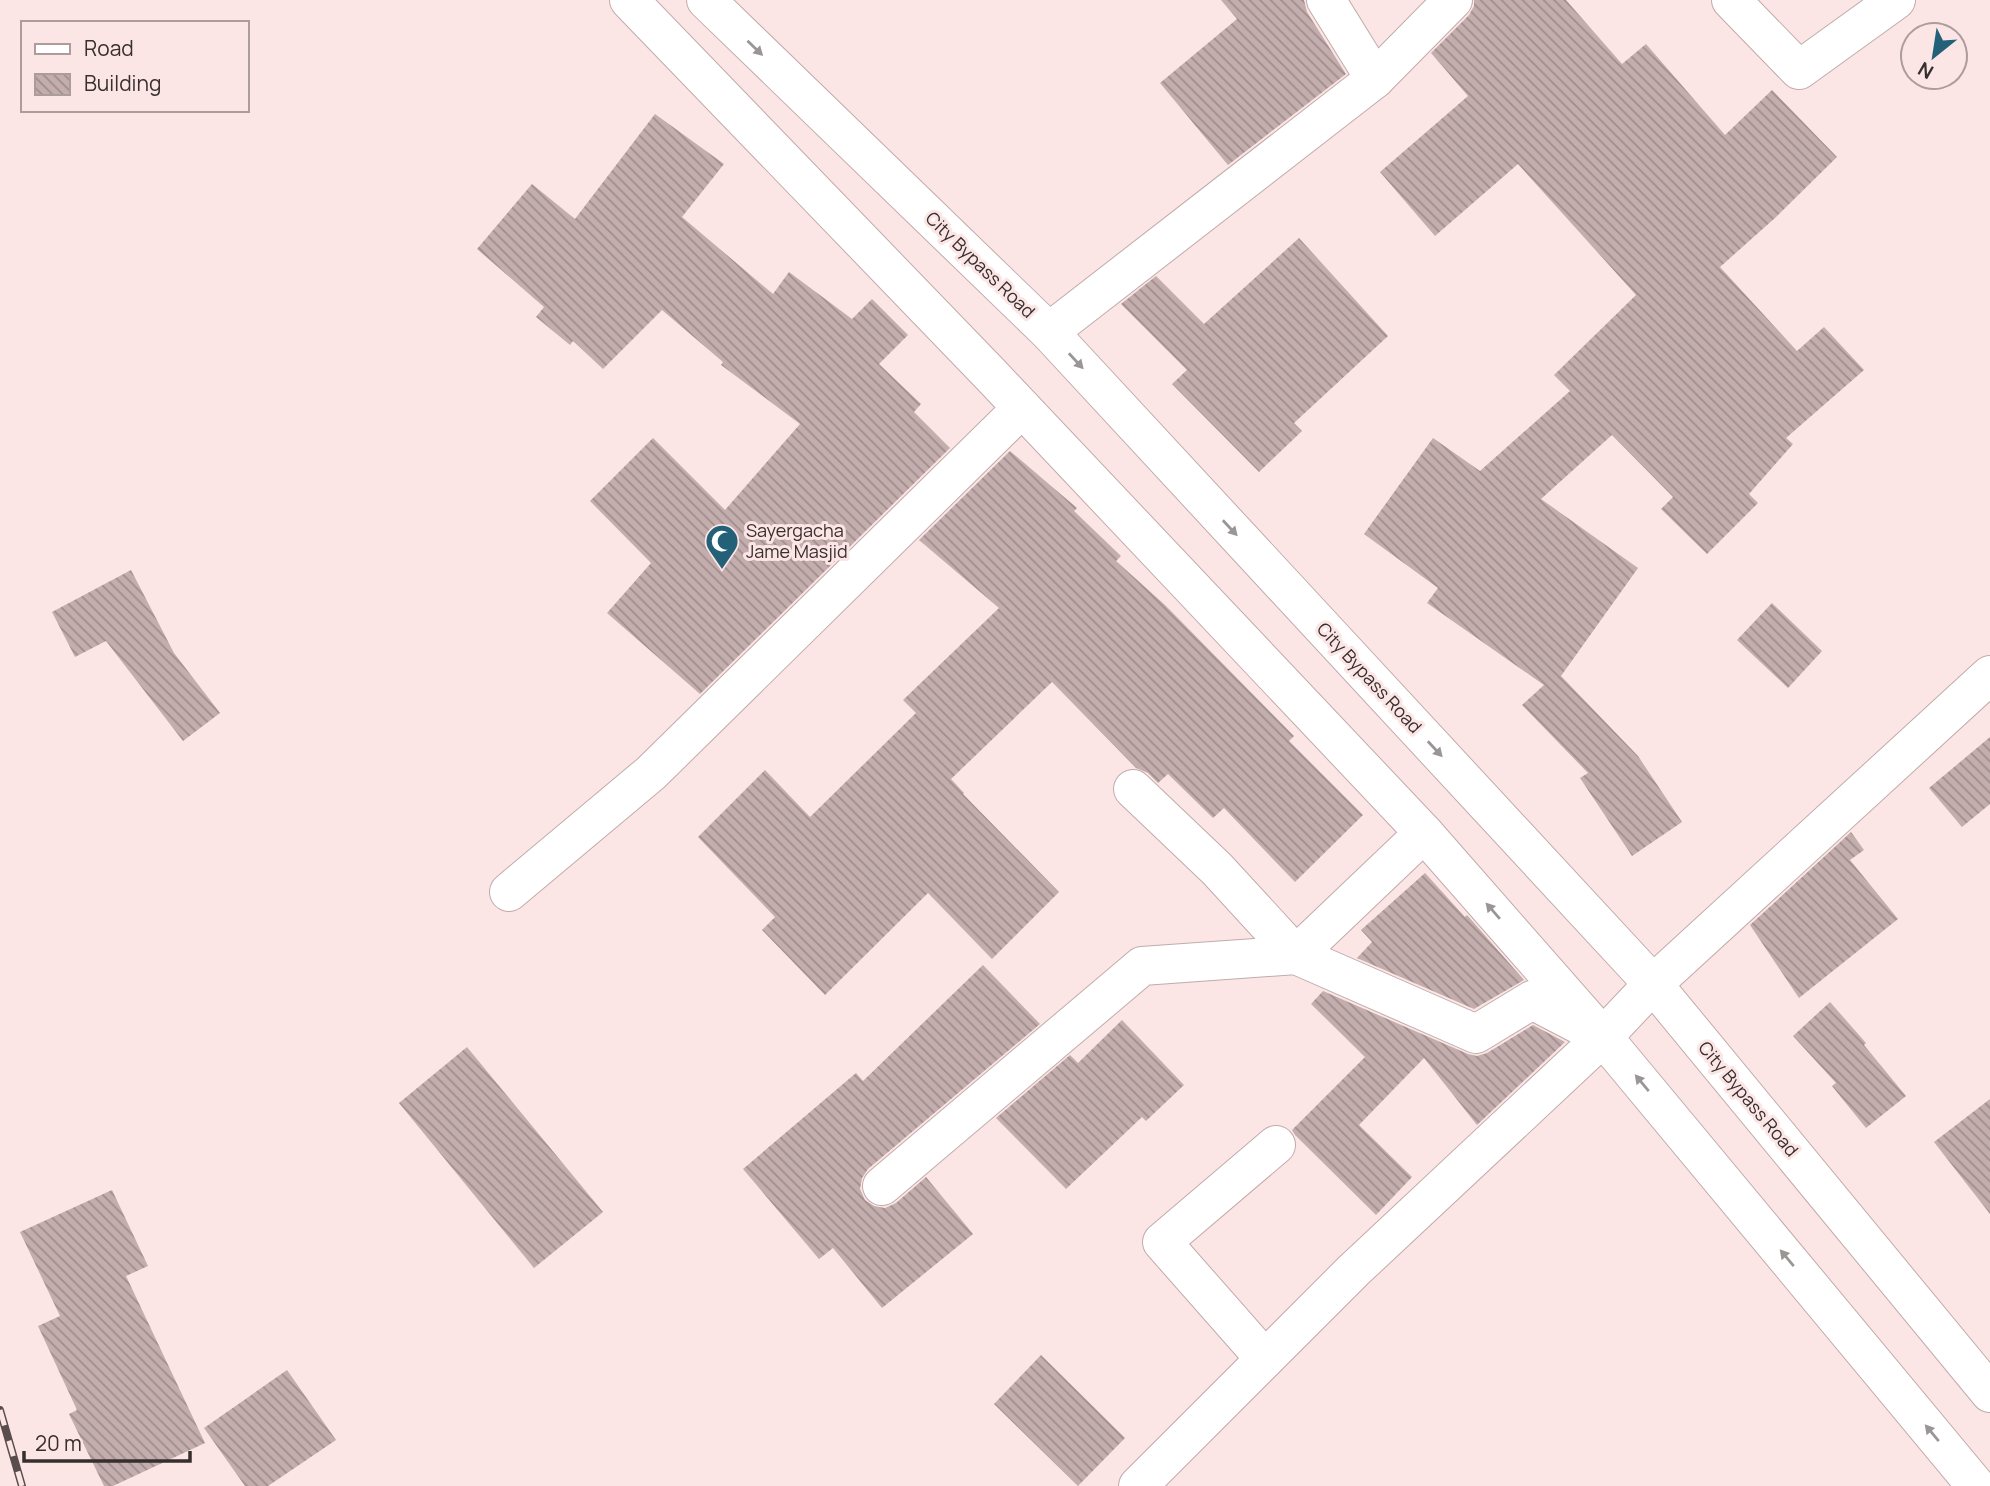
<svg xmlns="http://www.w3.org/2000/svg" width="1990" height="1486" font-family="Manrope,sans-serif">
  <style>
    .building { fill: url(#building-back-hatch) }
    .lines { fill: none; stroke-linecap: round; stroke-linejoin: round }
    .minor-casing { stroke: #c1abac; stroke-width: 40 }
    .primary-casing { stroke: #c1abac; stroke-width: 40 }
    .minor { stroke: #fff; stroke-width: 38 }
    .primary { stroke: #fff; stroke-width: 38 }
    .rail-casing { stroke: #594d4d; stroke-width: 8 }
    .rail { stroke: #fce5e5; stroke-width: 5; stroke-dasharray: 16; stroke-linecap: butt }
    .oneway { fill: #9b9696 }
    .labels { text-anchor: middle; stroke-width: 6; stroke-linejoin: round; paint-order: stroke }
    .street-label { font-size: 18px; fill: #372e2e; stroke: #fce5e5 }
    .poi-label { font-size: 18px; fill: #372e2e; stroke: #fce5e5; text-anchor: start }
  </style>
  <defs>
    <pattern id="building-back-hatch" width="6" height="6" patternUnits="userSpaceOnUse" patternTransform="scale(1.75)"><rect width="6" height="6" fill="#c3adad"/><path d="M-1 5l2 2M0 0l6 6M5-1l2 2" fill="none" stroke="#9f8d8d"/></pattern>
  </defs>
  <rect width="100%" height="100%" fill="#fce5e5"/>
  <g class="building">
    <path d="M1221 0H1304L1307 12 1346 74 1228 165 1160 83 1237 19Z"/>
    <path d="M1474 0H1566L1622 64 1646 44 1725 135 1772 90 1837 157 1775 218 1720 267 1797 351 1824 327 1864 370 1786 438 1793 444 1749 494 1758 503 1707 554 1661 509 1673 497 1612 435 1541 499 1638 568 1561 676 1638 756 1682 822 1632 856 1580 778 1588 773 1522 705 1544 685 1427 603 1438 588 1364 534 1433 438 1480 471 1570 391 1554 375 1636 295 1518 164 1435 236 1380 172 1468 96 1431 53 1469 15 1474 6Z"/>
    <path d="M655 114 724 164 682 217 773 294 789 272 852 319 872 299 908 335 879 364 921 404 914 412 950 448 700 694 607 613 651 563 590 501 653 438 725 510 800 424 721 365 723 362 662 310 603 369 573 341 570 345 536 317 544 307 477 249 532 184 575 219Z"/>
    <path d="M1299 238 1388 336 1294 423 1302 431 1259 472 1172 384 1187 370 1121 304 1156 276 1204 324Z"/>
    <path d="M1010 451 1077 508 1074 511 1121 556 1116 561 1165 605 1294 736 1289 741 1363 815 1295 882 1224 808 1213 818 1168 774 1158 783 1148 773 1136 768 1052 682 951 779 964 793 963 794 1059 892 992 959 928 893 825 995 762 930 775 917 698 837 765 770 810 817 916 713 903 700 999 608 919 540Z"/>
    <path d="M131 570 174 653 220 713 183 741 106 641 75 657 52 612Z"/>
    <path d="M1772 603 1822 651 1788 688 1737 640Z"/>
    <path d="M1990 737V804L1962 827 1929 788Z"/>
    <path d="M1851 832 1864 850 1850 860 1898 919 1799 998 1750 925Z"/>
    <path d="M1425 873 1465 917 1467 915 1524 980 1474 1009 1357 958 1372 942 1361 930Z"/>
    <path d="M983 965 1040 1024 868 1169 862 1178 860 1189 865 1200 874 1206 885 1208 896 1203 926 1177 973 1234 882 1308 833 1248 819 1259 743 1169 856 1073 863 1081Z"/>
    <path d="M1323 991 1468 1054 1477 1056 1487 1053 1533 1025 1565 1042 1477 1125 1424 1058 1359 1125 1412 1177 1376 1215 1295 1135 1292 1130 1365 1057 1311 1004Z"/>
    <path d="M1830 1002 1866 1043 1864 1045 1906 1096 1866 1128 1832 1086 1836 1083 1793 1036Z"/>
    <path d="M1122 1020 1184 1085 1146 1121 1142 1117 1066 1189 996 1118 1070 1055 1078 1063Z"/>
    <path d="M467 1047 603 1212 534 1268 399 1103Z"/>
    <path d="M1990 1099V1214L1934 1142Z"/>
    <path d="M112 1190 148 1266 126 1276 205 1443 113 1486H104L69 1414 77 1410 38 1326 60 1316 20 1232Z"/>
    <path d="M1041 1355 1125 1438 1078 1486 994 1404Z"/>
    <path d="M287 1370 336 1440 268 1486H245L204 1428Z"/>
  </g>
  <g class="lines">
    <defs>
      <g id="minor">
        <path d="M1326 0 1375 79"/>
        <path d="M1731 0 1799 70 1896 0"/>
        <path d="M1049 332 1375 79 1453 0"/>
        <path d="M1133 789 1217 869 1296 955 1476 1034 1532 1000 1601 1036"/>
        <path d="M509 892 651 773 1022 408"/>
        <path d="M882 1186 1142 966 1296 955 1424 833"/>
        <path d="M1265 1359 1162 1242 1276 1145"/>
        <path d="M1138 1486 1354 1270 1603 1037 1653 984 1990 675"/>
      </g>
      <g id="primary">
        <path d="M629 0 991 375 1424 833 1603 1037 1976 1486"/>
        <path d="M706 0 1049 332 1653 984 1990 1393"/>
      </g>
    </defs>
    <use href="#minor" class="minor-casing"/>
    <use href="#primary" class="primary-casing"/>
    <use href="#minor" class="minor"/>
    <use href="#primary" class="primary"/>
    <defs>
      <path id="rail" d="M0 1410 22 1486"/>
    </defs>
    <use href="#rail" class="rail-casing"/>
    <use href="#rail" class="rail"/>
  </g>
  <defs><path id="oneway-solid" d="M-6-.8H1V-3.2L6.5 0L1 3.2V.8H-6Z" transform="scale(1.75)"/></defs>
  <g class="oneway">
    <use href="#oneway-solid" transform="translate(755 48) rotate(44)"/>
    <use href="#oneway-solid" transform="translate(1076 361) rotate(47)"/>
    <use href="#oneway-solid" transform="translate(1230 528) rotate(47)"/>
    <use href="#oneway-solid" transform="translate(1435 749) rotate(47)"/>
    <use href="#oneway-solid" transform="translate(1493 911) rotate(-131)"/>
    <use href="#oneway-solid" transform="translate(1642 1083) rotate(-130)"/>
    <use href="#oneway-solid" transform="translate(1787 1258) rotate(-130)"/>
    <use href="#oneway-solid" transform="translate(1932 1433) rotate(-130)"/>
  </g>
  <defs>
    <symbol id="mosque-pin" viewBox="-11 -11 22 30"><path d="M0 17L-7.5 6A9.5 9.5 0 1 1 7.5 6Z" fill="#246178" stroke="#fce5e5"/><path d="M3.5-4.9A6 6 0 1 0 3.5 4.9A5 5 0 1 1 3.5-4.9Z" fill="#fff"/></symbol>
  </defs>
  <g fill-rule="evenodd">
    <use href="#mosque-pin" x="703" y="522" width="38" height="52"/>
  </g>
  <g class="labels">
    <g class="street-label">
      <text transform="translate(980 265) rotate(44)" y="6">City Bypass Road</text>
      <text transform="translate(1369 678) rotate(47)" y="6">City Bypass Road</text>
      <text transform="translate(1748 1099) rotate(50)" y="6">City Bypass Road</text>
    </g>
    <g class="poi-label">
      <text x="746" y="537">Sayergacha<tspan x="746" dy="21">Jame Masjid</tspan></text>
    </g>
  </g>
  <rect x="21" y="21" width="228" height="91" fill="#fce5e5" stroke="#ad9c9c" stroke-width="2"/>
  <rect x="35" y="44" width="35" height="10" fill="#ffffff" stroke="#ad9c9c" stroke-width="2"/>
  <text x="84" y="56" font-size="21" fill="#372e2e">Road</text>
  <rect x="35" y="74" width="35" height="21" fill="url(#building-back-hatch)" stroke="#ad9c9c" stroke-width="2"/>
  <text x="84" y="91" font-size="21" fill="#372e2e">Building</text>
  <g transform="translate(1934 56) rotate(210)"><circle r="33" fill="#fce5e5" stroke="#ad9c9c" stroke-width="2"/>
  <path d="M0-5L12 26L0 18L-12 26Z" fill="#246178"/>
  <text y="-10" font-size="19" font-weight="bold" text-anchor="middle" fill="#372e2e">N</text>
  </g>
  <path d="M24 1451v10h166v-10" fill="none" stroke="#372e2e" stroke-width="3.5"/>
  <text x="35" y="1451" font-size="21" fill="#372e2e" stroke="#fce5e5" stroke-width="5" paint-order="stroke">20 m</text>
</svg>
